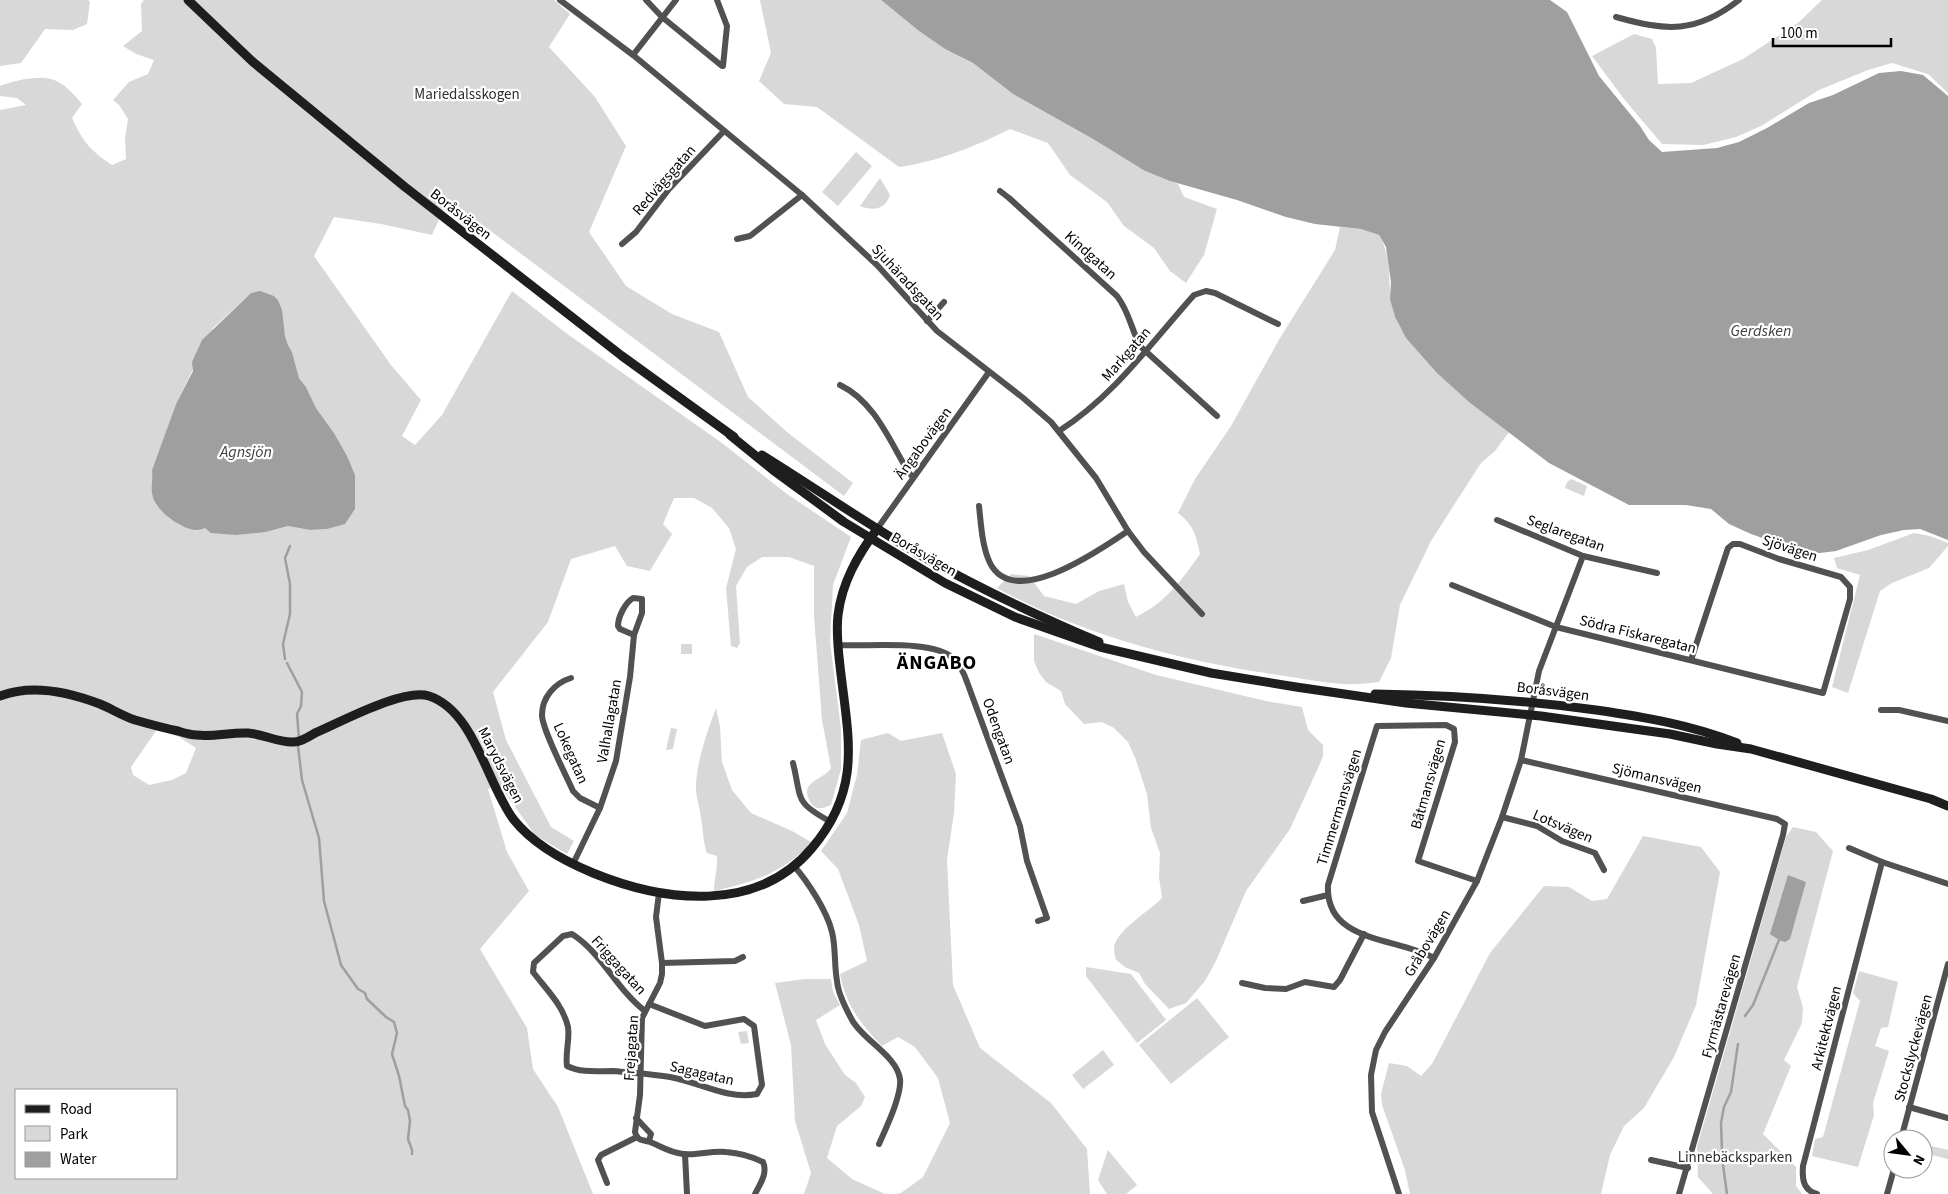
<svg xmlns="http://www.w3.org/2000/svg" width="1948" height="1194" font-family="'Source Sans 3',sans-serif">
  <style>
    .green { fill: #d8d8d8; fill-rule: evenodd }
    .water { fill: #9f9f9f }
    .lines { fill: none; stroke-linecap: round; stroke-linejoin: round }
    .stream { stroke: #9f9f9f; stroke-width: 2.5 }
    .street { stroke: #515151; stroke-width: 6 }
    .secondary { stroke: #1e1e1e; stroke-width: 9 }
    .labels { text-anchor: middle; stroke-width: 4.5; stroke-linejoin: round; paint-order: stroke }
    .park-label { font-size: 15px; fill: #2f2f2f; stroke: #fff }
    .street-label { font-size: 15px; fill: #000; stroke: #fff }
    .water-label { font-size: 16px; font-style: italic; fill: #404040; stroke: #fff }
    .district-label { font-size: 20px; font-weight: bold; letter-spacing: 1px; fill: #000; stroke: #fff }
  </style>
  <rect width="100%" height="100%" fill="#fff"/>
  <g class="green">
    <path d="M0 0H88L90 2 87 24 73 30 45 29 21 63 0 66Z"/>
    <path d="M144 0H554L570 14 549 47 595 97 626 146 589 232 626 286 672 314 719 332 748 397 787 432 853 483 844 496 448 199 432 235 381 224 334 217 314 256 391 365 421 400 402 436 415 445 442 415 512 291 566 333 722 443 787 494 851 537 833 585 830 642 841 729V769L831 805C825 807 821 810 815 807 811 804 809 801 808 797 802 781 825 779 831 768L822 720 814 616V566L789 557H762L747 567 736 586 740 643 737 648 731 646 726 588 736 549 729 528 712 508 694 498H674L663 524 672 534 650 571 627 566 615 546 571 559 548 622 493 692 506 740 551 827 574 841 567 854 535 835 498 783 488 789 507 852 529 891 480 949 527 1028 533 1069 558 1107 593 1194H0V110L26 105 17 98 0 96V86C12 81 38 75 51 79 63 82 75 95 82 104L72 118C83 142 90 150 112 165L126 159 125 137 128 119 119 105 113 100 129 82 148 74 154 60 136 54 123 46 142 31 141 4ZM251 293 274 296 278 300 285 336 288 345 292 352 299 378 306 387 316 408 334 433 355 475V509L345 523 327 529 310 530 288 526 266 532 205 528 196 531 179 525 170 519 156 505 152 495 154 480 152 470 176 404 213 328ZM158 728 179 737 196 748 186 773 172 780 149 785 133 775 131 767ZM16 1090H176V1178H16Z"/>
    <path d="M760 0H881L919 31 945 49 973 63 1013 94 1093 139 1145 171 1178 184 1184 197 1217 209 1204 255 1186 283 1170 271 1154 248 1124 226 1107 202 1070 175 1048 143 1010 129C976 146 937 162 899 167L817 107 784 104 759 81 771 53Z"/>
    <path d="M1822 0H1948V93L1928 74 1892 63 1868 70 1819 90 1761 126 1736 137 1703 145 1662 144 1624 99 1592 56 1634 34 1652 39 1656 48 1658 84 1691 83 1743 59 1798 23Z"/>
    <path d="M856 152 872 166 838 206 822 192Z"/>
    <path d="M880 178 890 195C885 210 873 211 860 206Z"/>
    <path d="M1340 227 1361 229 1379 235C1395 262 1385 289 1395 316 1401 333 1413 343 1424 356 1449 386 1478 409 1509 432L1495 451 1481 463 1431 541 1400 605 1391 658 1379 682C1368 683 1357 685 1345 684 1323 683 1300 678 1278 675 1181 661 1082 635 997 588L1011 574 1029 576 1044 596 1076 604 1099 591 1124 584 1128 602 1136 617C1165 603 1182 580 1200 554 1196 536 1194 525 1178 513L1195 479 1231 426 1280 338 1335 250Z"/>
    <path d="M1571 479 1587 486 1584 496 1565 488 1567 482Z"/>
    <path d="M1914 533 1930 536 1948 543V546L1929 568 1892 583 1880 591 1848 693 1832 687 1860 575 1837 568 1834 558 1868 550Z"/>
    <path d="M1034 634 1156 675 1266 701 1302 707 1308 730 1323 745V756L1319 766 1290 829 1246 891 1216 961 1205 981 1186 1003 1169 1009 1145 984 1139 973 1125 967 1116 960C1115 956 1114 952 1114 948 1115 931 1151 910 1162 898L1159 877 1160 853 1151 828 1147 794 1136 760 1128 742 1114 728 1102 722 1084 724 1065 704 1061 691 1046 682 1039 673 1034 661Z"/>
    <rect x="681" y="644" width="11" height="10"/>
    <path d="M716 708 720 726 722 762 732 790 751 813 792 831 811 842C786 872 751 883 714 891 714 879 718 868 717 856L707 853C703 841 703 830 701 818 700 809 697 800 696 791 695 766 707 732 716 708Z"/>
    <path d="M671 728 677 729 673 749 666 750Z"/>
    <path d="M888 733 901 741 942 733 956 774 954 813 947 860 953 985 980 1048 1051 1103 1087 1149 1090 1194H896L901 1193 923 1177 950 1123 938 1078 915 1047 898 1037 882 1046C861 1025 845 1003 840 974L867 961 859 925 838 869 821 851 847 813 857 775 861 740Z"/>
    <path d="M1793 827 1816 832 1833 851 1797 987 1803 1008 1802 1023 1784 1060 1791 1066 1763 1134 1796 1167V1186L1802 1194H1713L1698 1177 1697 1147 1786 837Z"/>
    <path d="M1643 836 1701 847 1720 872 1696 1005 1674 1057 1644 1108 1624 1126 1610 1155 1601 1194H1410L1405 1170 1382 1105 1381 1094 1389 1063 1407 1066 1421 1076 1432 1064 1490 953 1544 886 1569 887 1592 901 1607 899Z"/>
    <path d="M1086 967 1131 974 1166 1020 1137 1043 1086 976Z"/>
    <path d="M1859 971 1898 982 1888 1027 1881 1028 1875 1046 1889 1051 1873 1103 1874 1115 1858 1167 1812 1156 1815 1139 1823 1137 1860 1001 1853 993Z"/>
    <path d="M805 979H831L833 992 840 1005 816 1020 825 1044 845 1075 856 1083 865 1097 861 1106 837 1126 827 1158 852 1179 885 1194H804L811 1173 795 1121 791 1045 775 983Z"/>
    <path d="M1197 998 1229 1037 1171 1084 1139 1045Z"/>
    <path d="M747 1031 749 1043 741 1044 738 1032Z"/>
    <path d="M1103 1050 1114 1065 1083 1089 1072 1075Z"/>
    <path d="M1923 1144 1948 1150V1159L1923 1153Z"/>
    <path d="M1108 1150 1137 1185 1126 1194H1107L1098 1180Z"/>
  </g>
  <g class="water">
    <path d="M881 0H1550L1567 12 1599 76 1640 126 1649 140 1662 152 1717 148 1739 142 1767 128 1809 103 1833 95 1879 73 1901 71 1923 75 1948 96V540L1920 529 1904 530 1881 535 1836 551 1820 553 1802 552 1751 534 1729 524 1711 509 1686 505H1629L1549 463 1469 402 1437 373 1406 338 1395 317 1390 299 1391 282 1386 247 1379 235 1361 229 1315 224 1286 217 1237 200 1170 181 1145 171 1093 139 1013 94 973 63 945 49 919 31Z"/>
    <path d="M260 291 274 296 278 300 282 310 285 336 288 345 292 352 299 378 306 387 316 408 334 433 347 456 355 475V509L345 524 327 529 310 530 288 526 266 532 236 535 211 533 205 528C202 529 198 531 194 530 179 528 153 509 152 493 151 486 153 478 152 470L176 404 193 371 192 362 202 340 251 293Z"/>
    <path d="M1788 875 1806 882 1790 939 1785 942 1779 940 1770 934Z"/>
  </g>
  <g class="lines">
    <g class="stream">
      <path d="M285 659 283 644 290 614V584L285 558 290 546"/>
      <path d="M287 663 302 692 301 706 297 714 299 739"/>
      <path d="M298 746 302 780 319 838 324 901 341 965 358 989 365 993 367 999 386 1017 394 1022 397 1033 392 1054 399 1076 405 1106 408 1110 410 1121 408 1139 412 1150V1154"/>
      <path d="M1745 1016 1753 1005 1779 940"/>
      <path d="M1722 1152 1721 1123 1724 1107 1731 1092 1738 1044"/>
      <path d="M1723 1165 1727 1194"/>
    </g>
    <g class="street">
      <path d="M560 0 633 55 802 195 877 265 937 331 1022 397 1051 422 1096 478 1128 531 1144 552 1202 614"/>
      <path d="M646 0 662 17 722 66H723L727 26 717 0"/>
      <path d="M1616 17C1666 31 1696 34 1739 0"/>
      <path d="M633 55 676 0"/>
      <path d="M1000 191 1009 198 1117 296C1130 313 1131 330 1141 347L1217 416"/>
      <path d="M737 239 750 236 802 195"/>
      <path d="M622 244 636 232 669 189 724 131"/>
      <path d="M927 321 944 302"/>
      <path d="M840 385C875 402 889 440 909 473L913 477"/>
      <path d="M1059 431C1114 396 1151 343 1194 295L1206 291 1215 293 1278 324"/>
      <path d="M979 506C981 524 982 547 990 563 1014 611 1101 549 1128 531"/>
      <path d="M1497 520 1583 556 1657 573"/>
      <path d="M877 529 989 372"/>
      <path d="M1452 585 1556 627 1823 693 1850 599V587L1841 577 1779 559 1740 544H1733L1728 548 1691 660"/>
      <path d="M838 645C867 647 932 639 953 658 960 665 964 673 967 682L1020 826 1027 861 1047 918 1038 921"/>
      <path d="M571 678C555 683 542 697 542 715 542 729 566 775 573 791L580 798 600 808"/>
      <path d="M1881 710H1899L1948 721"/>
      <path d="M1521 760 1777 819 1785 824 1783 835 1679 1194"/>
      <path d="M793 763C802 800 794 802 831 822"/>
      <path d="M1502 817 1537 826 1562 841 1595 853 1604 870"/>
      <path d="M1849 848 1882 862 1948 884"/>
      <path d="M573 864 600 808 616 761 630 677 634 635 642 613V599L633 598C625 603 618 617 618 626L620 629 634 635"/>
      <path d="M794 866C808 882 827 911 832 932 836 948 834 965 837 981 838 994 846 1009 852 1020 863 1040 897 1056 900 1079 902 1095 886 1128 879 1144"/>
      <path d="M659 893 656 917 662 963V974L660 983 642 1018 640 1095 635 1132C638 1142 642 1139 650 1142 661 1146 668 1152 683 1154 696 1156 712 1150 726 1152 739 1153 751 1156 763 1162 768 1173 760 1184 755 1194"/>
      <path d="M1303 901 1328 895"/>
      <path d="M1434 958C1396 937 1325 943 1328 885L1377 726 1446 725 1454 729 1455 742 1418 861 1477 881"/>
      <path d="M662 963 735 961 743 957"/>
      <path d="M1242 983 1265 988 1286 989 1305 982 1334 987 1340 980 1364 934"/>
      <path d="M645 1011C617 990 602 953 572 934L563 936 534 963 533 972C546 989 563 1005 568 1027 570 1039 565 1053 567 1066 581 1073 597 1071 613 1071 632 1073 652 1074 670 1077 699 1082 727 1100 757 1094L762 1085 754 1026 744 1019 705 1026 649 1004"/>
      <path d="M1909 1107 1948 1118"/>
      <path d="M636 1118 651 1134 649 1141"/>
      <path d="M1901 1139 1948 964"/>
      <path d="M685 1154 687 1194"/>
      <path d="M1651 1160 1688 1168"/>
      <path d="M607 1183 598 1160 601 1155 637 1137"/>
      <path d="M1399 1194 1372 1112 1371 1075 1376 1050 1385 1032 1434 958 1477 881 1502 817 1521 760 1539 671 1583 556"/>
      <path d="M1817 1194C1803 1190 1802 1179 1803 1166L1882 862"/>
      <path d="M1887 1194 1894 1169"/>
    </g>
    <g class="secondary">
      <path d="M188 0 253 62 405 187 622 356 734 437"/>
      <path d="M730 435 773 470 844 522 945 583 1015 617 1100 647 1211 673 1296 687 1406 703 1541 716 1670 734 1717 744 1751 749 1931 799 1948 806"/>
      <path d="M762 455C815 488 867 524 922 556 980 589 1038 616 1099 642"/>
      <path d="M1375 694C1449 695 1522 700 1596 710 1644 717 1692 725 1737 743"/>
      <path d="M0 696C31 684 69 692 100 704 112 709 123 716 135 720 149 724 164 728 178 731 184 733 191 735 197 735 214 737 231 732 248 733 263 734 277 742 292 742 299 743 308 737 315 733 341 722 403 688 429 696 475 711 487 785 514 820 534 845 564 861 593 873 664 902 757 914 812 848 863 788 848 737 840 666 838 649 836 632 838 615 842 582 858 555 877 529"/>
    </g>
  </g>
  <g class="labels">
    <g class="park-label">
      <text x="467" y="99">Mariedalsskogen</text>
      <text x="1735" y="1162">Linnebäcksparken</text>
    </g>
    <g class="street-label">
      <text transform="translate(664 180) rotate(-49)" y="5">Redvägsgatan</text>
      <text transform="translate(461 214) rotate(38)" y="5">Boråsvägen</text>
      <text transform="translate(1091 255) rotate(42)" y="5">Kindgatan</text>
      <text transform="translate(908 282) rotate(47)" y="5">Sjuhäradsgatan</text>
      <text transform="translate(1126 354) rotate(-49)" y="5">Markgatan</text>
      <text transform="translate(923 443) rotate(-54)" y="5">Ängabovägen</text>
      <text transform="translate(1566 533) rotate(20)" y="5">Seglaregatan</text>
      <text transform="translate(1790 548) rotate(18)" y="5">Sjövägen</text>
      <text transform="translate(924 554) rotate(30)" y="5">Boråsvägen</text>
      <text transform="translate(1638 634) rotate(14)" y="5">Södra Fiskaregatan</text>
      <text transform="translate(1553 691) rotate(7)" y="5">Boråsvägen</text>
      <text transform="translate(609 721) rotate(-80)" y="5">Valhallagatan</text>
      <text transform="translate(999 731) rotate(70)" y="5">Odengatan</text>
      <text transform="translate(571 753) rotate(66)" y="5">Lokegatan</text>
      <text transform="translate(501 765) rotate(63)" y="5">Marydsvägen</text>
      <text transform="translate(1657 778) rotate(13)" y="5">Sjömansvägen</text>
      <text transform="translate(1428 784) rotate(-74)" y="5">Båtmansvägen</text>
      <text transform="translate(1339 807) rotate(-73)" y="5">Timmermansvägen</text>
      <text transform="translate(1563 826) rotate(23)" y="5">Lotsvägen</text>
      <text transform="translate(1427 943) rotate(-59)" y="5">Gråbovägen</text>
      <text transform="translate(619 965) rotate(48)" y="5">Friggagatan</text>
      <text transform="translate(1721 1006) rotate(-74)" y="5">Fyrmästarevägen</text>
      <text transform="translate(1826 1028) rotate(-76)" y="5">Arkitektvägen</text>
      <text transform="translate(631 1048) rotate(-86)" y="5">Frejagatan</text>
      <text transform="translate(1913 1048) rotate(-75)" y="5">Stockslyckevägen</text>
      <text transform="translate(702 1073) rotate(13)" y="5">Sagagatan</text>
    </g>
    <g class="water-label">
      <text x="1761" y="336">Gerdsken</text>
      <text x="246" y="457">Agnsjön</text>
    </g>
    <g class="district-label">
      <text x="937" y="669">ÄNGABO</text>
    </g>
  </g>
  <rect x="15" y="1089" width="162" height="90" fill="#ffffff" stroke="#999999"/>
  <rect x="25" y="1105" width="25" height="8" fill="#1e1e1e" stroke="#999999"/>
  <text x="60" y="1114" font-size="15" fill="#000000">Road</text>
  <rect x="25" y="1126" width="25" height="15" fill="#d8d8d8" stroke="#999999"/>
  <text x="60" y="1139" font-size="15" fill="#000000">Park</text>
  <rect x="25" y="1152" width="25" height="15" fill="#9f9f9f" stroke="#999999"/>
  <text x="60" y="1164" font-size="15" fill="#000000">Water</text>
  <g transform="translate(1908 1154) rotate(119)"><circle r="24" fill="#ffffff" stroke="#999999"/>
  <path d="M0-4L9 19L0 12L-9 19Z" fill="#000000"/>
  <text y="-8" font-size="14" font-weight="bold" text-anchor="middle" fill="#000000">N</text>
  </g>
  <path d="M1773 38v8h118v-8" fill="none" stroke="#000000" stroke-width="2.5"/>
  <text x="1780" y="38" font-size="15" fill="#000000" stroke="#ffffff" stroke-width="4" paint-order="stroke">100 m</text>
</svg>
